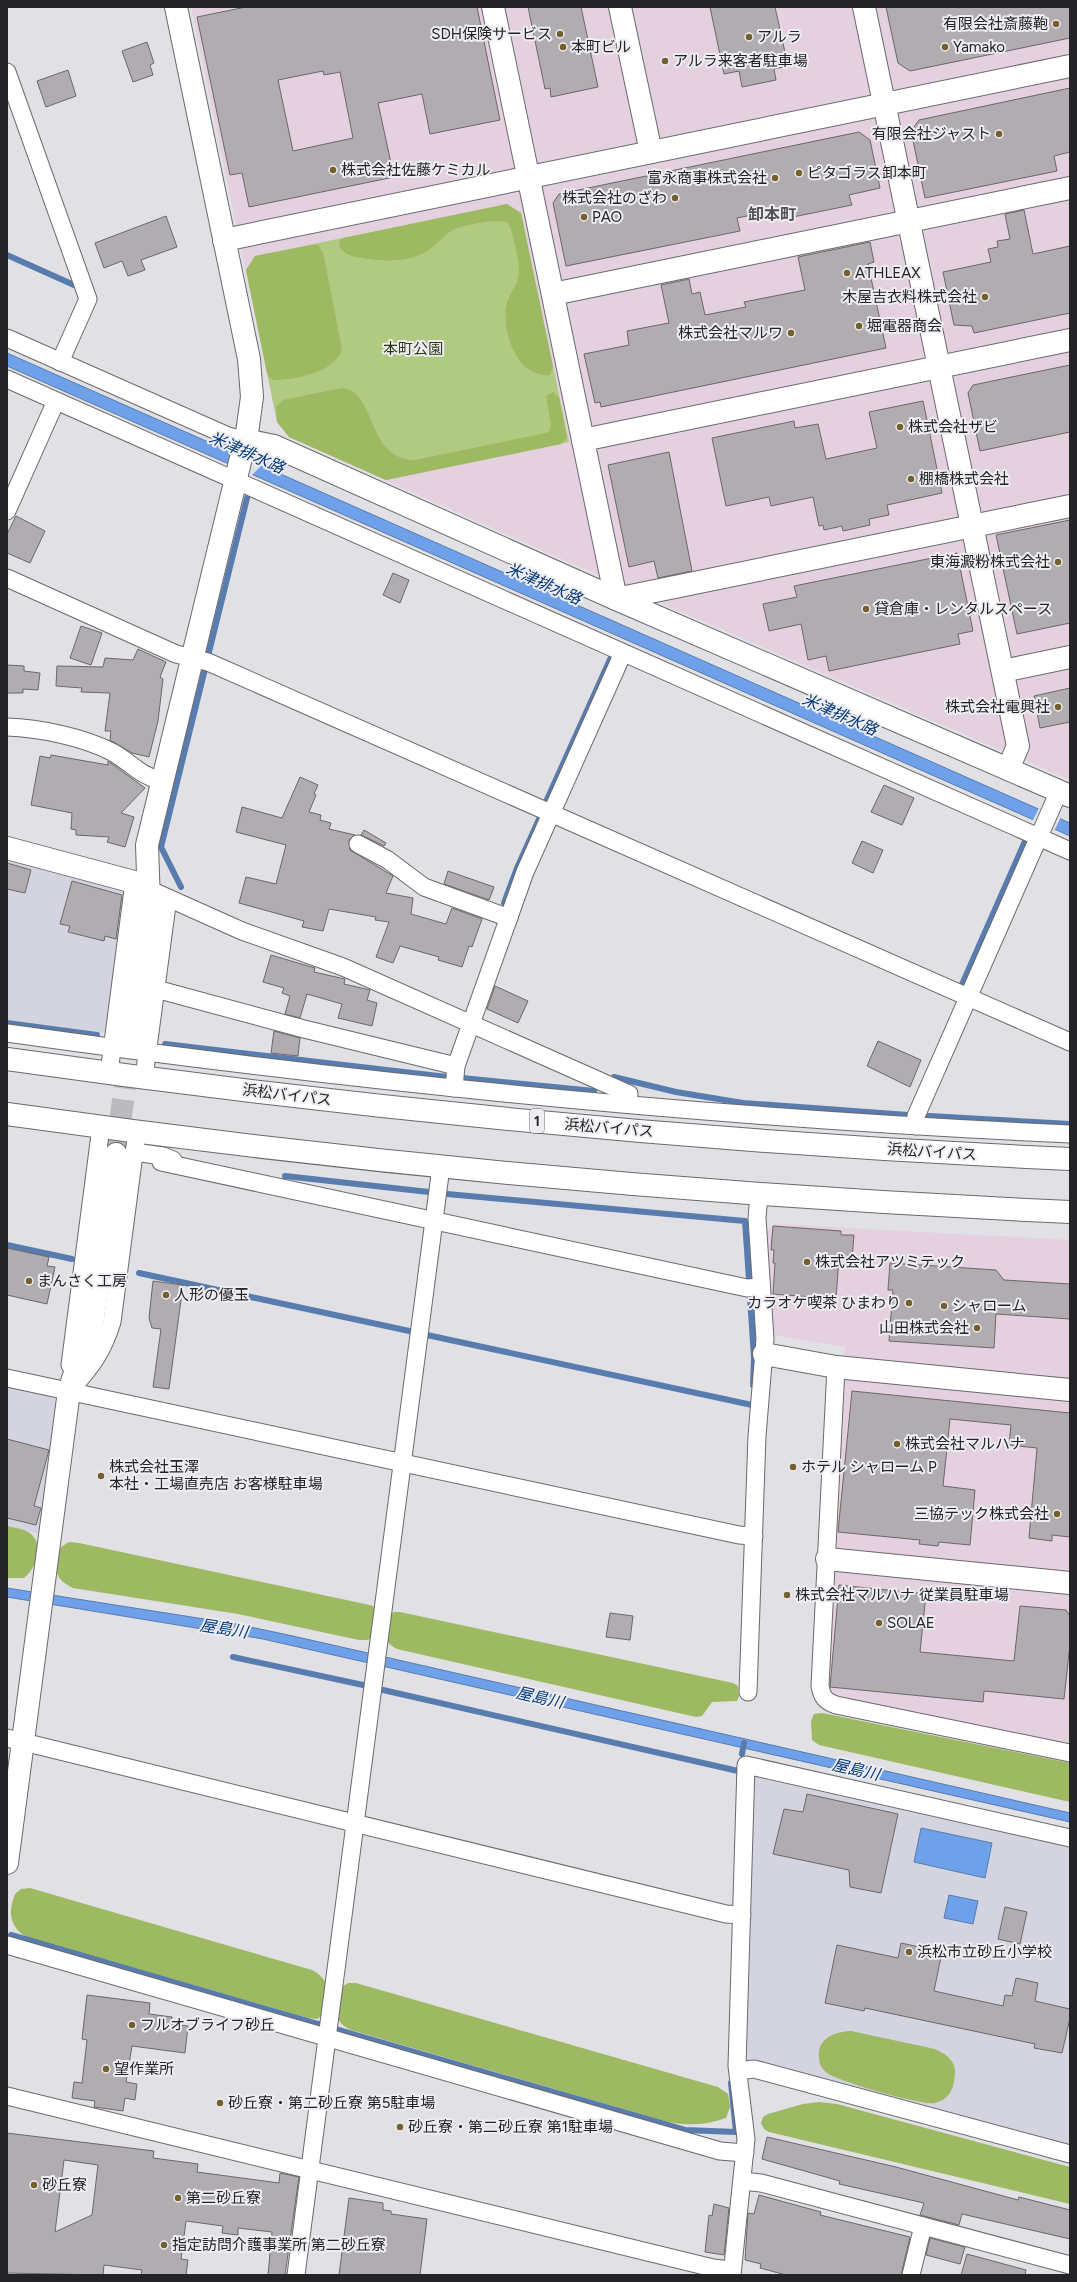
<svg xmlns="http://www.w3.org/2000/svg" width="1077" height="2282" font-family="Figtree,'Noto Sans JP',sans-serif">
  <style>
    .commercial { fill: #e4d0df }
    .built { fill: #d4d4e0 }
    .green { fill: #b1ca81 }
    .forest { fill: #9db961 }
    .water { fill: #6ea1e9; stroke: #587cae }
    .pier { fill: #e0e0e5 }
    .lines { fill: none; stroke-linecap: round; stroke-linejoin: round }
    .stream { stroke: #587cae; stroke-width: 6 }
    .building { fill: #b1acaf; stroke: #6b676a; fill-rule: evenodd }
    .secondary-tunnel { stroke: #bababf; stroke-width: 22; stroke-dasharray: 22 11; stroke-linecap: butt }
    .street-casing { stroke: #69696e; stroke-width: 19 }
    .secondary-casing { stroke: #69696e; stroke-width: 24 }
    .highway-casing { stroke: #69696e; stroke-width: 24 }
    .street { stroke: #fff; stroke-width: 17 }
    .secondary { stroke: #fff; stroke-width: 22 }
    .highway { stroke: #fff; stroke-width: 22 }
    .poi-dot { fill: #73602e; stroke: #ededf2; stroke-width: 1.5 }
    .labels { text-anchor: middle; stroke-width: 4; stroke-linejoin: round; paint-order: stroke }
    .shield { fill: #ededf2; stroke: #606063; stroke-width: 1 }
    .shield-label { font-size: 14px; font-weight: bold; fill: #242426 }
    .poi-label { font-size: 15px; fill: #242426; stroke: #ededf2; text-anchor: start }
    .park-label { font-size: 15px; fill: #2d3813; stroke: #ededf2 }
    .street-label { font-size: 15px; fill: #242426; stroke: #ededf2 }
    .neighbourhood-label { font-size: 16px; font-weight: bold; fill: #515156; stroke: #ededf2 }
    .water-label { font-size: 16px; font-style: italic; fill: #053978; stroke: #ededf2 }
  </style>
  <rect width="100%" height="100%" fill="#e0e0e5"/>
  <g class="commercial">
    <path d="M191 7H1070V780L622 586 289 437 277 422Z"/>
    <path d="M774 1224 1070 1240V1745L832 1696 828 1685 845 1347 774 1335 767 1231Z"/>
  </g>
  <g class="built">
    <path d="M7 858 121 889 125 895 107 1029 102 1033 7 1020Z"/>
    <path d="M7 1384 54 1394 58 1400 40 1534 7 1526Z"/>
    <path d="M753 1773 1070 1845V2147L745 2059Z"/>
  </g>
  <path class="green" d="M507 204 521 213 569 442 386 480 289 437 277 422 246 270 255 256Z"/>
  <g class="forest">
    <path d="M507 204 521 213 553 367 550 375C516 378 500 329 507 302 510 293 518 284 519 274 520 263 513 232 508 223 499 218 460 225 451 231 437 241 433 251 414 257 398 262 379 261 362 258 353 257 343 254 339 246L340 240 344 238Z"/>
    <path d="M312 245H318L323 252 342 349C336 372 295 380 274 380L269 377 267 373 246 270 255 256Z"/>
    <path d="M342 388C378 392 365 459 415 460L546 433 549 432 551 425 546 396 553 392 559 398 567 438 561 444 386 480 289 437 277 422 276 407 283 400Z"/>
    <path d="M7 1526C15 1528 28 1529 33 1536 44 1549 35 1569 24 1578H7Z"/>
    <path d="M69 1542 79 1543 365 1604 373 1606 377 1613 374 1635 368 1640H359L238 1614 73 1588C53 1579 53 1566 61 1547Z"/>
    <path d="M394 1612H400L733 1683 738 1686 739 1696 737 1701 712 1702 702 1716 696 1717 397 1649C381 1641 386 1632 388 1616Z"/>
    <path d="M822 1713 1070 1763V1802L819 1745 812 1740 811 1721 814 1714Z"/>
    <path d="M30 1888 312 1970C333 1981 326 1994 324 2014L317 2019 308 2018 26 1937C9 1926 8 1912 15 1894L21 1889Z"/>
    <path d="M348 1983H356L718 2087 728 2094 730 2107 726 2118C707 2125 688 2126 668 2122L351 2030C330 2020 337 2007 340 1988Z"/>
    <path d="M851 2031 935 2049C943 2053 954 2058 955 2070 955 2084 952 2099 935 2103 923 2106 837 2081 827 2073 822 2069 819 2064 819 2058 817 2038 834 2032 851 2031Z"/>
    <path d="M819 2102 837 2104 1070 2167V2204L769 2132 764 2129 761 2123 763 2117 768 2114 803 2104Z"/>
  </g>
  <g class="water">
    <path d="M7 353 1070 823V836L7 366Z"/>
    <path d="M7 1588 236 1624 293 1636 1070 1813V1822L263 1639 7 1597Z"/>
    <path d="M921 1828 992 1843 985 1878 914 1862Z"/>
    <path d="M949 1895 978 1901 973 1924 944 1918Z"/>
  </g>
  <g class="pier">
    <path d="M232 450 263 464 251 476 227 465Z"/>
    <path d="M1039 808 1061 817 1054 831 1032 822Z"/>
  </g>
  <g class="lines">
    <g class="stream">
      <path d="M7 255 74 285"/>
      <path d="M208 656 247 498"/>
      <path d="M545 804 612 655"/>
      <path d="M181 887 161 847 206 665"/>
      <path d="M504 903 517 868 540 817"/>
      <path d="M960 989 1026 839"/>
      <path d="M7 1023 97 1035"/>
      <path d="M165 1044 447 1077"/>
      <path d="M614 1077 676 1092 743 1103 908 1115"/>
      <path d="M462 1078 594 1091"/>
      <path d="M929 1116 1070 1124"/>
      <path d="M285 1176 429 1192"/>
      <path d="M447 1194 745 1221 749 1279"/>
      <path d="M7 1245 72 1259"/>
      <path d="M139 1273 414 1332"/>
      <path d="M750 1297 754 1358 753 1385"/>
      <path d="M427 1335 752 1405"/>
      <path d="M233 1657 363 1685"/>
      <path d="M383 1690 738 1771"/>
      <path d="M742 1754 744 1743"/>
      <path d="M11 1935 321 2025"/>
      <path d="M335 2029 685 2130 736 2132 731 2083"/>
    </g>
  </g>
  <g class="building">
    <path d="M246 7H477L500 120 430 134 422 94 378 103 394 177 249 207 242 173 230 175 197 17ZM323 71 324 75 340 72 353 138 293 151 278 80Z"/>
    <path d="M528 7H581L598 87 551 97 550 88 545 89Z"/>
    <path d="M710 7H775L788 66 774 69 776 80 742 87 739 71 724 74Z"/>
    <path d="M886 7H1070V38L910 71 898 63Z"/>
    <path d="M147 42 154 63 150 65 153 75 133 82 122 51Z"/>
    <path d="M68 70 76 96 46 107 37 81Z"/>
    <path d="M1070 88V152L1054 156 1057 171 925 198 911 131 919 120Z"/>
    <path d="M859 132 870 140 880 188 849 195 852 205 773 221 771 211 737 218 740 231 566 266 553 203 559 194Z"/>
    <path d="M1024 210 1033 254 1070 246V313L974 333 972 326 954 325 943 272 991 262 988 249 998 247 997 241 1010 239 1005 214Z"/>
    <path d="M166 216 177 247 141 260 145 270 128 276 122 261 104 268 95 243Z"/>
    <path d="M870 242 874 262 868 264 886 348 601 407 600 402 595 403 584 354 629 345 627 331 669 323 661 285 689 279 692 294 700 292 705 315 746 307 744 302 805 290 798 257Z"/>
    <path d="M1070 365V432L980 451 968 393 973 385Z"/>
    <path d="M923 401 942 493 887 505 889 515 869 519 870 525 843 531 842 526 824 530 823 525 819 526 813 497 771 506 769 497 726 506 712 438 794 421 795 428 818 424 826 459 877 448 869 412Z"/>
    <path d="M669 452 692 571 658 578 654 561 629 567 608 465Z"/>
    <path d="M16 516 45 531 30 563 7 553V534Z"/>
    <path d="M1070 520V623L1017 634 996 535Z"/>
    <path d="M957 553 973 631 958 634 960 644 829 671 826 656 808 660 801 624 769 631 763 604 797 597 794 586Z"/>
    <path d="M393 573 409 580 400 603 383 595Z"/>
    <path d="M81 626 102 633 91 665 70 658Z"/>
    <path d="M138 649 166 662 160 677 163 679 158 721 149 757 132 753 110 740 111 731H105L110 693 81 692 82 688 56 686 57 666 103 667 105 658 133 660Z"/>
    <path d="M7 665 24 666V671L40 673 38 690 23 689V693H7Z"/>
    <path d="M1070 688V722L1040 728 1034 696Z"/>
    <path d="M51 755 108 765V761L145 788 121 813 134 817 125 847 107 842 109 837 76 835V830L71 829 72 813 31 805 40 756 50 758Z"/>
    <path d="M300 777 318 785 314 794 316 795 309 812 321 815 320 820 331 823 329 829 355 835 349 840 350 850 393 876 386 893 413 898 411 914 446 924 452 908 482 919 472 947 469 946 462 967 438 960 439 957 400 946 393 963 376 957 389 922 375 920 376 917 329 909 323 931 302 927 304 921 239 903 246 877 276 884 286 845 236 832 242 807 282 818Z"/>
    <path d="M884 785 914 798 902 825 871 812Z"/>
    <path d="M364 830 386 843 384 846 361 835Z"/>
    <path d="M862 841 883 850 873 873 852 863Z"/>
    <path d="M7 863 31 870 25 893 7 889Z"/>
    <path d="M448 871 494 887 489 900 444 884Z"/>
    <path d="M72 881 122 895 116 939 105 936 104 941 68 932 70 926 60 924Z"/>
    <path d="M271 955 315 968 314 972 345 979 344 984 370 990 367 1000 377 1003 372 1026 338 1018 342 1004 307 994 300 1018 285 1014 290 996 282 993 284 988 263 982Z"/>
    <path d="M495 986 528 1001 518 1023 487 1009Z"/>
    <path d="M274 1031 300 1038 298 1056 271 1053Z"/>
    <path d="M878 1041 921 1060 910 1087 867 1066Z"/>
    <path d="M773 1226 841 1231V1235H854L852 1258 839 1257 836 1299 773 1294 775 1263H773L774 1250H771Z"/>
    <path d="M7 1248 49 1257 47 1266 55 1267 47 1304 7 1295Z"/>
    <path d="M890 1263 996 1270 1004 1280 1070 1284V1319L996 1314 994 1348 889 1341 893 1290H888Z"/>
    <path d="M153 1281 183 1285 169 1389 153 1387 161 1329 152 1328 149 1318Z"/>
    <path d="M852 1391 1070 1413V1537L1052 1535V1541L1029 1538 1037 1448 1009 1445 1011 1425 950 1419 943 1486 975 1490 970 1545 939 1542 938 1546 919 1544 920 1540 838 1532Z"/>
    <path d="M7 1439 49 1450 34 1506 41 1508 36 1525 7 1518Z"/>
    <path d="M839 1585 926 1594 920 1652 1014 1661 1020 1606 1066 1610 1070 1616V1644L1064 1699 984 1691 983 1702 830 1687Z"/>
    <path d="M610 1613 633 1616 630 1640 606 1637Z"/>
    <path d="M807 1794 898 1814 881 1893 850 1887 849 1870 773 1854 784 1809 803 1812Z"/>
    <path d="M1005 1907 1027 1912 1020 1944 998 1939Z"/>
    <path d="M901 1943 942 1952 934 1991 1003 2006 1005 1995 1012 1996 1016 1978 1038 1983 1035 2001 1070 2009V2018L1062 2053 1034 2048 1035 2044 865 2008 864 2011 825 2003 837 1945 898 1958Z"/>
    <path d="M87 1995 150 2003 149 2014 172 2017 171 2024 188 2026 185 2053 132 2046 126 2082 137 2084 135 2100 125 2098 123 2111 94 2107 95 2101 72 2098 74 2082 82 2083 87 2040 82 2039Z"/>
    <path d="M7 2133 154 2151 153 2158 198 2164 197 2172 279 2183 280 2173 299 2177 285 2275H268L272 2232 238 2228V2235L222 2233 223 2226 186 2221 181 2259 188 2260 186 2275H141L142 2270 104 2265 103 2275 7 2273ZM64 2160 98 2165 92 2215 55 2232Z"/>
    <path d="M767 2137 896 2167 1018 2200 1019 2197 1070 2210V2239L962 2214 959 2225 920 2215 924 2203 839 2184 840 2181 762 2159Z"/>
    <path d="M759 2195 821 2212 820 2215 910 2237 901 2275H786L760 2268 761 2264 745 2260 748 2213 754 2214Z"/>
    <path d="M349 2198 383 2203V2210L391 2211V2214L427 2219 420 2275H339Z"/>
    <path d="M714 2204 729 2208 724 2255 705 2252 709 2215 712 2216Z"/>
    <path d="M930 2238 965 2247 960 2264 926 2255Z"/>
    <path d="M967 2254 1026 2270 1025 2275H961Z"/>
  </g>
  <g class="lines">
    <path class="secondary-tunnel" d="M116 1154 131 1039"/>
    <defs>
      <g id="street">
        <path d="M7 72 88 299 60 362"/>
        <path d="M7 338 228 436 245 440"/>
        <path d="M7 379 1070 851"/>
        <path d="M7 511 56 401"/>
        <path d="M7 578 176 654 208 662 1070 1042"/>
        <path d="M7 727C39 728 83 737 112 752 132 763 138 775 162 781"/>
        <path d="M358 844 388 860 424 887 509 918"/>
        <path d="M148 889 242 931 343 967 629 1094 628 1104"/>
        <path d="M156 989 304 1029 456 1066"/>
        <path d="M7 1033C359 1083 714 1118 1070 1134"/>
        <path d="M109 1073 134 882"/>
        <path d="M144 1077 168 898"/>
        <path d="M454 1088 456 1066 525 872 623 653"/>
        <path d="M916 1126V1116L1059 791"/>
        <path d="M134 1152 163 1156 173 1160"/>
        <path d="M161 1162 747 1288 761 1287"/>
        <path d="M70 1365 101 1127"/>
        <path d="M836 1367 820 1686C822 1697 825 1701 836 1705L1070 1753"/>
        <path d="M7 1378 739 1535 754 1536"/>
        <path d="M72 1388C92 1366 103 1351 112 1322L137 1131"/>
        <path d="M748 1692 757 1436 765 1339 757 1218 759 1195"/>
        <path d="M7 1738 726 1914 742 1915"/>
        <path d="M7 1945 720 2151 745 2153"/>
        <path d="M738 2071 754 2069 1070 2154"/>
        <path d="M7 2096 713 2268 732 2270"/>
        <path d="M742 2181 761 2183 1070 2265"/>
        <path d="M296 2275 441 1167"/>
        <path d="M732 2275 746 2139 737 2066 746 1765 1070 1838"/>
        <path d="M911 2275 923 2226"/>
      </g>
      <g id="secondary">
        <path d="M493 7 616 599 1070 506"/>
        <path d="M620 7 651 152"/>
        <path d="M864 7 1018 746 1008 769"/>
        <path d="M224 240 1070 66"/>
        <path d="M553 294 1070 188"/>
        <path d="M245 440 274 446 616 599 1070 796"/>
        <path d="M583 440 1070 340"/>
        <path d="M1003 671 1070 657"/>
        <path d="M7 848 134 882 148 889"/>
        <path d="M131 1039 149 903 147 845 247 433 252 397 249 359 176 7"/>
        <path d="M764 1354 836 1367 1070 1390"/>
        <path d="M827 1559 1070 1583"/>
        <path d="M7 1863 69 1391 93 1318 116 1154"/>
      </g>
      <g id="highway">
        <path d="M7 1059C359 1109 714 1143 1070 1159"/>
        <path d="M7 1114C360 1164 714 1196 1070 1212"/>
      </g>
    </defs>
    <use href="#street" class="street-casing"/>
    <use href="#secondary" class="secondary-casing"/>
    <use href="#highway" class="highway-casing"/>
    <use href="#street" class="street"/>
    <use href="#secondary" class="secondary"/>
    <use href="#highway" class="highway"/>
  </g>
  <g class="poi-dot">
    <circle cx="1056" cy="24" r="4"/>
    <circle cx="560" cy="34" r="4"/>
    <circle cx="749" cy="37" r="4"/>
    <circle cx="563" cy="47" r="4"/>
    <circle cx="945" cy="47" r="4"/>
    <circle cx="665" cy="61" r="4"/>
    <circle cx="999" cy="134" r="4"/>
    <circle cx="333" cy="170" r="4"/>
    <circle cx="799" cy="173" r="4"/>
    <circle cx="775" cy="178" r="4"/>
    <circle cx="675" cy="198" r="4"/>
    <circle cx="584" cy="217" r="4"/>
    <circle cx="847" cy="273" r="4"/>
    <circle cx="985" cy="297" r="4"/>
    <circle cx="859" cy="326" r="4"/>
    <circle cx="791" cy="333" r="4"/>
    <circle cx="900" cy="427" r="4"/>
    <circle cx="911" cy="479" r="4"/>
    <circle cx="1058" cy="562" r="4"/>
    <circle cx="866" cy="609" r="4"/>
    <circle cx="1058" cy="707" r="4"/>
    <circle cx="807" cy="1262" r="4"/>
    <circle cx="29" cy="1281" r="4"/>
    <circle cx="166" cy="1295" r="4"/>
    <circle cx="909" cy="1303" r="4"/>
    <circle cx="944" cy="1306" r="4"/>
    <circle cx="977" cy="1328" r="4"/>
    <circle cx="897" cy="1444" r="4"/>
    <circle cx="793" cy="1467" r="4"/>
    <circle cx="101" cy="1476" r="4"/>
    <circle cx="1057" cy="1514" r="4"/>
    <circle cx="787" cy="1595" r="4"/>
    <circle cx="879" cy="1623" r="4"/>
    <circle cx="909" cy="1952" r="4"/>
    <circle cx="132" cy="2025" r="4"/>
    <circle cx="106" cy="2069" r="4"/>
    <circle cx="220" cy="2103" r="4"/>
    <circle cx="400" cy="2127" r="4"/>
    <circle cx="34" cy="2185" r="4"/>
    <circle cx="178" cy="2198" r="4"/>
    <circle cx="164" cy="2245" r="4"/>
  </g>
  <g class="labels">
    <rect class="shield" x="530" y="1109" width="14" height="24" rx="3"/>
    <g class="shield-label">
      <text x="537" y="1126">1</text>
    </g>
    <g class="poi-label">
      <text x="1048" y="29" text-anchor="end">有限会社斎藤鞄</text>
      <text x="552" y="39" text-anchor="end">SDH保険サービス</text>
      <text x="757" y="42">アルラ</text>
      <text x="571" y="52">本町ビル</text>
      <text x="953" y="52">Yamako</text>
      <text x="673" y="66">アルラ来客者駐車場</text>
      <text x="991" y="139" text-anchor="end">有限会社ジャスト</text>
      <text x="341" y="175">株式会社佐藤ケミカル</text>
      <text x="807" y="178">ピタゴラス卸本町</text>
      <text x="767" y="183" text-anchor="end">富永商事株式会社</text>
      <text x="667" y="203" text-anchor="end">株式会社のざわ</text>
      <text x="592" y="222">PAO</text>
      <text x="855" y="278">ATHLEAX</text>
      <text x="977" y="302" text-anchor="end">木屋吉衣料株式会社</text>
      <text x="867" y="331">堀電器商会</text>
      <text x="783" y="338" text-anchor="end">株式会社マルワ</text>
      <text x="908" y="432">株式会社ザビ</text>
      <text x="919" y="484">棚橋株式会社</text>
      <text x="1050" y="567" text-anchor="end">東海澱粉株式会社</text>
      <text x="874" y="614">貸倉庫・レンタルスペース</text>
      <text x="1050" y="712" text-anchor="end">株式会社電興社</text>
      <text x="815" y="1267">株式会社アツミテック</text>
      <text x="37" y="1286">まんさく工房</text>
      <text x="174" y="1300">人形の優玉</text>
      <text x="901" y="1308" text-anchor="end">カラオケ喫茶 ひまわり</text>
      <text x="952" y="1311">シャローム</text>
      <text x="969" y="1333" text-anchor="end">山田株式会社</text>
      <text x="905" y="1449">株式会社マルハナ</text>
      <text x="109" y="1472">株式会社玉澤<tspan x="109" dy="17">本社・工場直売店 お客様駐車場</tspan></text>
      <text x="801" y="1472">ホテル シャローム P</text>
      <text x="1049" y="1519" text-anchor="end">三協テック株式会社</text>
      <text x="795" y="1600">株式会社マルハナ 従業員駐車場</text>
      <text x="887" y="1628">SOLAE</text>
      <text x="917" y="1957">浜松市立砂丘小学校</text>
      <text x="140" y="2030">フルオブライフ砂丘</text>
      <text x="114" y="2074">望作業所</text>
      <text x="228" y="2108">砂丘寮・第二砂丘寮 第5駐車場</text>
      <text x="408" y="2132">砂丘寮・第二砂丘寮 第1駐車場</text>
      <text x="42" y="2190">砂丘寮</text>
      <text x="186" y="2203">第二砂丘寮</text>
      <text x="172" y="2250">指定訪問介護事業所 第二砂丘寮</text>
    </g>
    <g class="park-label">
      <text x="413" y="354">本町公園</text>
    </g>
    <g class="street-label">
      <text transform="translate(287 1095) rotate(7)" y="5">浜松バイパス</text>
      <text transform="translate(609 1128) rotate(5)" y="5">浜松バイパス</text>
      <text transform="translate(932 1152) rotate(4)" y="5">浜松バイパス</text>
    </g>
    <g class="neighbourhood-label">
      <text x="772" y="220">卸本町</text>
    </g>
    <g class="water-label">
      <text transform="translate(247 452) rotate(24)" y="6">米津排水路</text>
      <text transform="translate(544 583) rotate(24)" y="6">米津排水路</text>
      <text transform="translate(840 714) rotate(24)" y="6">米津排水路</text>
      <text transform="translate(224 1628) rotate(9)" y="6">屋島川</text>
      <text transform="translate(540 1697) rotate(13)" y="6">屋島川</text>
      <text transform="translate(856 1769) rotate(13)" y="6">屋島川</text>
    </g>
  </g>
  <rect width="1077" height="2282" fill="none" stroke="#242426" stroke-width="16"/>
</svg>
